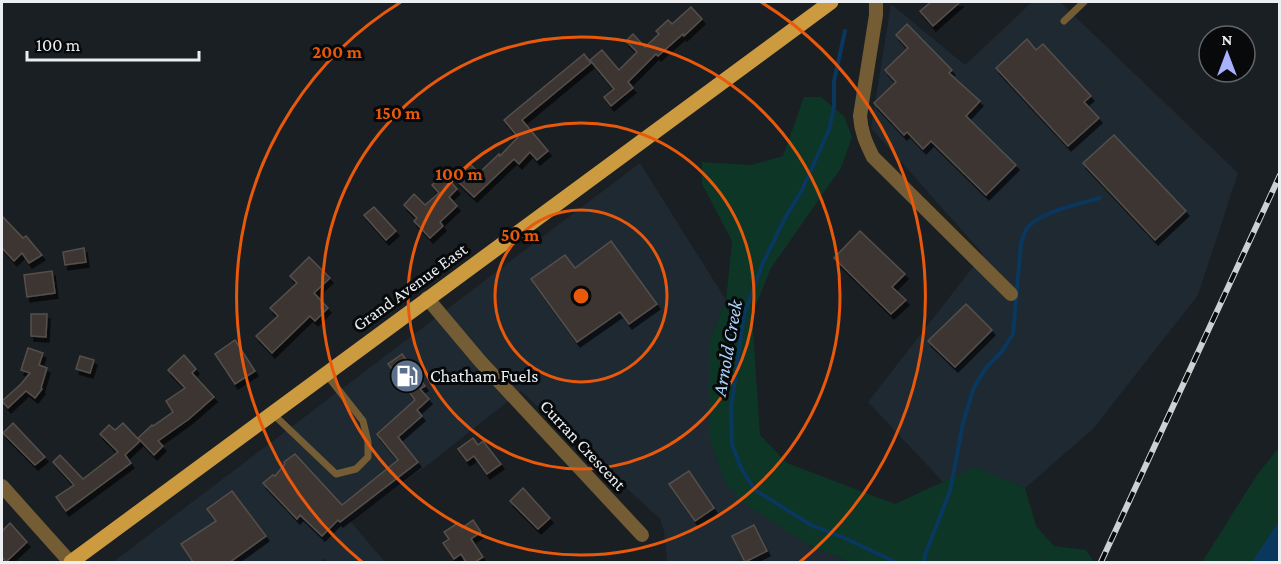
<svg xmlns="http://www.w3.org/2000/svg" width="1281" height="564" font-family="'Crimson Pro',serif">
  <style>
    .built { fill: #1f2931 }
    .green { fill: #0d3626 }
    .water { fill: #09375e }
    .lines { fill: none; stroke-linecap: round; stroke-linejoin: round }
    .stream { stroke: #09375e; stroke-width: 4 }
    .building { fill: #3c3632; stroke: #554f4b; stroke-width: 1.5; filter: url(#shadow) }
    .service { stroke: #745c34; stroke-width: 7 }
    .minor { stroke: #745c34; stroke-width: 14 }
    .primary { stroke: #cc9a3f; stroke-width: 15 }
    .rail-casing { stroke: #cdd1d4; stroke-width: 6 }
    .rail { stroke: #07090a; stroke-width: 4; stroke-dasharray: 11; stroke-linecap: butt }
    .ring { fill: none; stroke: #e8590c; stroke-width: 3 }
    .labels { text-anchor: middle; stroke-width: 6; stroke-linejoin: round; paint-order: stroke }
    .street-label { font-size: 18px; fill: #ebeff2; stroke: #07090a }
    .poi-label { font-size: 18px; fill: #ebeff2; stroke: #07090a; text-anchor: start }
    .water-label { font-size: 20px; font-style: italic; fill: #afd5fc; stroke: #07090a }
    .centre { fill: #e8590c; stroke: #07090a; stroke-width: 3 }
    .ring-label { font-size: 18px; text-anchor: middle; font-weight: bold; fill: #e8590c; stroke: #07090a; stroke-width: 6; stroke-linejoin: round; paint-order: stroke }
  </style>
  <defs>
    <filter id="shadow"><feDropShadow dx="3" dy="5" stdDeviation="0" flood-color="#0009"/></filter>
  </defs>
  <rect width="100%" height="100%" fill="#1a1f23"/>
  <g class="built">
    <path d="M1032 2H1060L1238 173 1198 295 1093 429 1025 488 981 470 943 482 868 402 983 254 871 128 891 4 965 65Z"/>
    <path d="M640 163 726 300 709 341 807 544 850 562H667L664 531 660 519 521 391 429 464 350 521 385 562H328L324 558 320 562H113Z"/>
  </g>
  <g class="green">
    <path d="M804 97H821L844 116 852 137 841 168 771 268 752 315 760 435 787 463 895 504 975 467 1025 488 1036 526 1054 546 1086 550 1094 562H850L807 544 743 502 725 481 709 436V341L726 300 732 241 702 184V162L751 165 783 156Z"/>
    <path d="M1279 447V529L1257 562H1202L1257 475Z"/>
  </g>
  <path class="water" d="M1279 521V562H1252Z"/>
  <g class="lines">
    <g class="stream">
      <path d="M845 31 834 81V107L829 130 802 190 784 220 762 265 744 315 731 409 732 444 741 468 755 490 811 525 847 539 895 562"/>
      <path d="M924 562 925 555 950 491 963 423 973 390 985 369 1003 350 1013 334 1021 243C1023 237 1025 230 1029 226 1042 212 1082 203 1100 198"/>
    </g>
  </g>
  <g class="building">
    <path d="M931 2H960L933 26 920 11Z"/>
    <path d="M691 7 702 19 684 36 683 34 658 56 656 54 628 82 633 88 611 106 604 97 614 89 590 60 602 50 619 70 637 52 626 41 633 34 645 47 659 34 656 31 668 20 672 24Z"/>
    <path d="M907 24 952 70 949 73 980 101 966 116 1016 165 986 195 931 141 923 149 907 132 904 135 874 103 896 82 885 70 908 48 896 35Z"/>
    <path d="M1027 39 1036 50 1043 44 1091 96 1084 102 1099 118 1068 146 996 68Z"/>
    <path d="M584 54 591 63 522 120 548 151 537 160 530 152 519 164 514 159 474 197 456 180 470 164 479 173 499 154 500 156 518 137 504 120Z"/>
    <path d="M1114 135 1186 211 1155 240 1083 163Z"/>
    <path d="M444 174 457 189 449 197 457 206 440 222 443 226 430 238 414 221 417 218 404 205 414 194 425 205 439 193 432 185Z"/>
    <path d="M374 207 396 231 386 240 364 215Z"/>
    <path d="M2 216 23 238 26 236 42 255 29 263 22 253 14 261 2 248Z"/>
    <path d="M860 231 905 274 892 287 906 300 891 314 834 258Z"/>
    <path d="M611 241 657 304 629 324 620 312 577 342 531 279 565 255 575 268Z"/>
    <path d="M84 248 86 262 65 265 63 252Z"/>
    <path d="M309 257 330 278 314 293 328 308 315 321 310 316 272 353 256 336 278 316 270 308 297 283 290 276Z"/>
    <path d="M52 271 55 293 27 297 24 275Z"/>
    <path d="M966 304 992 330 955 367 928 341Z"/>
    <path d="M31 314H47L46 337 31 336Z"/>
    <path d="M235 340 255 371 235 384 215 354Z"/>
    <path d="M28 348 43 353 39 365 47 368 41 388 42 389 35 398 26 391 8 408 2 401 21 384 30 373 21 370Z"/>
    <path d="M402 354 425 386 420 389 429 399 417 410 422 416 398 437 418 462 340 522 338 520 322 536 300 515 297 519 263 483 273 475 275 476 285 464 284 462 295 454 342 505 398 460 377 434 415 400 388 364Z"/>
    <path d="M184 355 196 369 192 373 214 397 189 419 158 441 163 446 154 455 138 438 152 425 153 426 173 412 166 401 185 388 168 370Z"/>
    <path d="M80 356 94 360 90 373 76 369Z"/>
    <path d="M13 423 45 457 35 465 3 433Z"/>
    <path d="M123 423 140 441 125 455 131 463 66 511 56 497 74 485 53 462 60 455 83 479 118 452 100 434 109 425 115 430Z"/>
    <path d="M473 438 478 445 483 441 501 464 487 474 474 456 467 461 458 449Z"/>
    <path d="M689 471 714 508 695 521 669 484Z"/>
    <path d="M523 488 550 518 538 529 510 501Z"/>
    <path d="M232 491 266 536 230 562H193L181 544 216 521 207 509Z"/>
    <path d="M473 520 481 532 471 539 483 557 475 562H466L461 554 454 559 443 543 449 539 444 532 458 523 462 528Z"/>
    <path d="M10 523 27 542 6 562 2 557V531Z"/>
    <path d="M754 525 767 551 745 562 732 536Z"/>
  </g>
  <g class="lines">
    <g class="service">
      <path d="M1064 21 1084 2"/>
      <path d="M272 413 336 474 356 469 368 457V442L363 421 326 374"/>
    </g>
    <g class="minor">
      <path d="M876 2V15L860 116C861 132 866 143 873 157L1011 294"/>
      <path d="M427 298 480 361 642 535"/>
      <path d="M2 486 70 562"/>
    </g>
    <path class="primary" d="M71 562 831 2"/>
    <defs>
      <path id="rail" d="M1101 562 1280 175"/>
    </defs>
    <use href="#rail" class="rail-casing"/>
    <use href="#rail" class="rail"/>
  </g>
  <g class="ring">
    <circle cx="581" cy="296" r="86"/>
    <circle cx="581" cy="296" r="173"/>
    <circle cx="581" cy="296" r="259"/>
    <path d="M362 562A345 345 0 0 1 401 2M761 2A345 345 0 0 1 800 562"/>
  </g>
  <defs>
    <symbol id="fuel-disc" viewBox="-11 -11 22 22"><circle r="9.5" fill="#5c6f8a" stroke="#07090a"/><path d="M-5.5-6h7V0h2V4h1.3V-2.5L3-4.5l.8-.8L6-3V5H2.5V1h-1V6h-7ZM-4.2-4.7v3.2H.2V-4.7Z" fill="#fff"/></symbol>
  </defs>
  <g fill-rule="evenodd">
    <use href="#fuel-disc" x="388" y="357" width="38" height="38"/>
  </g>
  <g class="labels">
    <g class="street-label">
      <text transform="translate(410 287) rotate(-36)" y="6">Grand Avenue East</text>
      <text transform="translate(583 445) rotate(47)" y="6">Curran Crescent</text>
    </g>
    <g class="poi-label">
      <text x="430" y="382">Chatham Fuels</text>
    </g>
    <g class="water-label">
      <text transform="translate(727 348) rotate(-80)" y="7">Arnold Creek</text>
    </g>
  </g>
  <circle cx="581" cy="296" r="9" class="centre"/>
  <g class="ring-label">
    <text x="337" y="58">200 m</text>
    <text x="398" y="119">150 m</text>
    <text x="459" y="180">100 m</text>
    <text x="520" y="241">50 m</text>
  </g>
  <rect width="1281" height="564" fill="none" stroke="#ebeff2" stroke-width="6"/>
  <g transform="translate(1227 54)"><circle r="28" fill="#07090a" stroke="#626567" stroke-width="1.5"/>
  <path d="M0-4.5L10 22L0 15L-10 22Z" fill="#a7b1fc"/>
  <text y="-9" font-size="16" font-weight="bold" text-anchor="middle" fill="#ebeff2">N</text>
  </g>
  <path d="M27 51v9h172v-9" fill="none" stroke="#ebeff2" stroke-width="3"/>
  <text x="36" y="51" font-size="18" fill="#ebeff2" stroke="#07090a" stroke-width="4.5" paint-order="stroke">100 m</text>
</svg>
